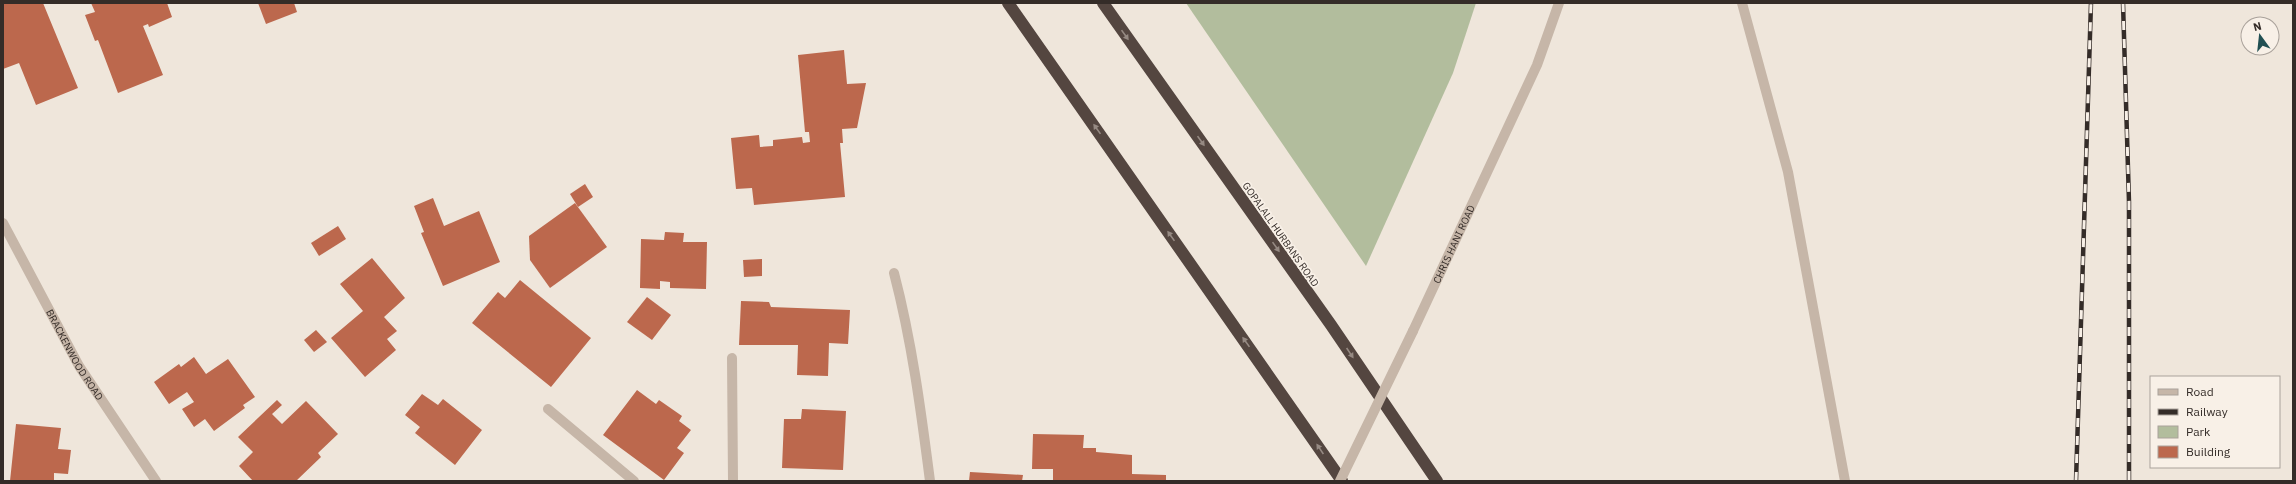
<svg xmlns="http://www.w3.org/2000/svg" width="2296" height="484" font-family="'IBM Plex Sans',sans-serif">
  <style>
    .green { fill: #b2bd9d }
    .building { fill: #bc684d }
    .lines { fill: none; stroke-linecap: round; stroke-linejoin: round }
    .service { stroke: #c6b6a8; stroke-width: 10 }
    .minor { stroke: #c6b6a8; stroke-width: 10 }
    .tertiary { stroke: #c6b6a8; stroke-width: 10 }
    .motorway { stroke: #544640; stroke-width: 12 }
    .rail-casing { stroke: #342c28; stroke-width: 4.5 }
    .rail { stroke: #f8f0e7; stroke-width: 3; stroke-dasharray: 9; stroke-linecap: butt }
    .tertiary-bridge { stroke: #c6b6a8; stroke-width: 10 }
    .oneway { fill: #968a83 }
    .labels { text-anchor: middle; stroke-width: 3.5; stroke-linejoin: round; paint-order: stroke }
    .street-label { font-size: 10px; fill: #342c28; stroke: #f8f0e7 }
  </style>
  <rect width="100%" height="100%" fill="#efe6db"/>
  <path class="green" d="M1186 3H1476L1453 73 1366 266Z"/>
  <g class="building">
    <path d="M3 3H43L78 88 36 105 19 63 3 69Z"/>
    <path d="M91 3H167L172 17 149 27 148 24 143 26 163 75 118 93 98 40 95 41 85 15 95 12Z"/>
    <path d="M258 3H294L297 12 266 24Z"/>
    <path d="M844 50 847 84 866 83 857 128 842 129 843 143H840L845 197 754 205 752 188 736 189 731 138 759 135 760 147 773 146V140L802 137 803 143 810 142 809 132H805L798 55Z"/>
    <path d="M585 184 593 197 578 207 570 194Z"/>
    <path d="M433 198 444 226 479 211 500 262 443 286 421 233 424 232 414 206Z"/>
    <path d="M575 203 607 247 550 288 530 260 529 236Z"/>
    <path d="M338 226 346 239 319 256 311 243Z"/>
    <path d="M665 232 684 233 683 242H707L706 289 670 288V282L660 281V289L640 288 641 239 664 240Z"/>
    <path d="M372 258 405 298 384 317 397 331 387 339 396 350 365 377 331 338 363 311 340 284Z"/>
    <path d="M762 259V276L744 277 743 260Z"/>
    <path d="M520 280 591 338 551 387 472 323 498 292 505 298Z"/>
    <path d="M647 297 671 315 652 340 627 322Z"/>
    <path d="M741 301 769 302 771 307 850 310 848 344 829 343 828 376 797 375 798 345H739Z"/>
    <path d="M316 330 327 342 314 352 304 340Z"/>
    <path d="M194 357 206 374 228 359 255 397 243 405 245 408 214 431 205 419 194 427 182 409 194 402 187 392 169 404 154 382 179 364 181 367Z"/>
    <path d="M637 390 656 404 659 400 682 416 679 421 691 430 677 448 684 453 664 480 603 435Z"/>
    <path d="M422 394 438 405 443 399 482 430 455 465 415 433 420 427 405 415Z"/>
    <path d="M277 400 282 405 272 414 282 424 306 401 338 434 318 453 321 457 296 481H253L239 466 253 452 238 437Z"/>
    <path d="M802 409 846 411 843 470 782 468 784 419H801Z"/>
    <path d="M16 424 61 428 58 449 71 450 68 474 54 473V481H10Z"/>
    <path d="M1033 434 1084 435 1083 448H1096V452L1132 455V474L1166 475V481H1053V469H1032Z"/>
    <path d="M970 472 1023 475 1022 481H969Z"/>
  </g>
  <g class="lines">
    <path class="service" d="M548 409 634 481"/>
    <g class="minor">
      <path d="M1742 3 1788 172 1845 481"/>
      <path id="s1" d="M3 223 79 366 156 481"/>
      <path d="M894 273C912 342 921 411 930 481"/>
      <path d="M732 358 733 481"/>
    </g>
    <path class="tertiary" id="s2" d="M1413 331 1537 65 1559 3"/>
    <g class="motorway">
      <path d="M1008 3 1342 481"/>
      <path d="M1103 3 1331 325 1437 481"/>
    </g>
    <defs>
      <g id="rail">
        <path d="M2123 3 2129 202V481"/>
        <path d="M2076 481 2091 3"/>
      </g>
    </defs>
    <use href="#rail" class="rail-casing"/>
    <use href="#rail" class="rail"/>
    <path class="tertiary-bridge" d="M1340 481 1413 331"/>
  </g>
  <defs><path id="oneway-solid" d="M-6-.8H1V-3.2L6.5 0L1 3.2V.8H-6Z"/></defs>
  <g class="oneway">
    <use href="#oneway-solid" transform="translate(1125 35) rotate(55)"/>
    <use href="#oneway-solid" transform="translate(1097 129) rotate(-125)"/>
    <use href="#oneway-solid" transform="translate(1201 141) rotate(55)"/>
    <use href="#oneway-solid" transform="translate(1171 236) rotate(-125)"/>
    <use href="#oneway-solid" transform="translate(1276 247) rotate(55)"/>
    <use href="#oneway-solid" transform="translate(1246 342) rotate(-125)"/>
    <use href="#oneway-solid" transform="translate(1350 353) rotate(56)"/>
    <use href="#oneway-solid" transform="translate(1320 449) rotate(-124)"/>
  </g>
  <g class="labels">
    <g class="street-label">
      <text transform="translate(1281 234) rotate(55)" y="4">GOPALALL HURBANS ROAD</text>
      <text dy="4" stroke="none"><textPath href="#s2" startOffset="96">CHRIS HANI ROAD</textPath></text>
      <text dy="4" stroke="none"><textPath href="#s1" startOffset="150">BRACKENWOOD ROAD</textPath></text>
    </g>
  </g>
  <rect width="2296" height="484" fill="none" stroke="#342c28" stroke-width="8"/>
  <rect x="2150" y="376" width="130" height="92" fill="#f8f0e7" stroke="#aaa29b"/>
  <rect x="2158" y="389" width="20" height="6" fill="#c6b6a8" stroke="#aaa29b"/>
  <text x="2186" y="396" font-size="12" fill="#342c28">Road</text>
  <rect x="2158" y="409" width="20" height="6" fill="#342c28" stroke="#aaa29b"/>
  <text x="2186" y="416" font-size="12" fill="#342c28">Railway</text>
  <rect x="2158" y="426" width="20" height="12" fill="#b2bd9d" stroke="#aaa29b"/>
  <text x="2186" y="436" font-size="12" fill="#342c28">Park</text>
  <rect x="2158" y="446" width="20" height="12" fill="#bc684d" stroke="#aaa29b"/>
  <text x="2186" y="456" font-size="12" fill="#342c28">Building</text>
  <g transform="translate(2260 36) rotate(345)"><circle r="19" fill="#f8f0e7" stroke="#aaa29b"/>
  <path d="M0-3L7 15L0 10L-7 15Z" fill="#214f52"/>
  <text y="-6" font-size="11" font-weight="bold" text-anchor="middle" fill="#342c28">N</text>
  </g>
</svg>
